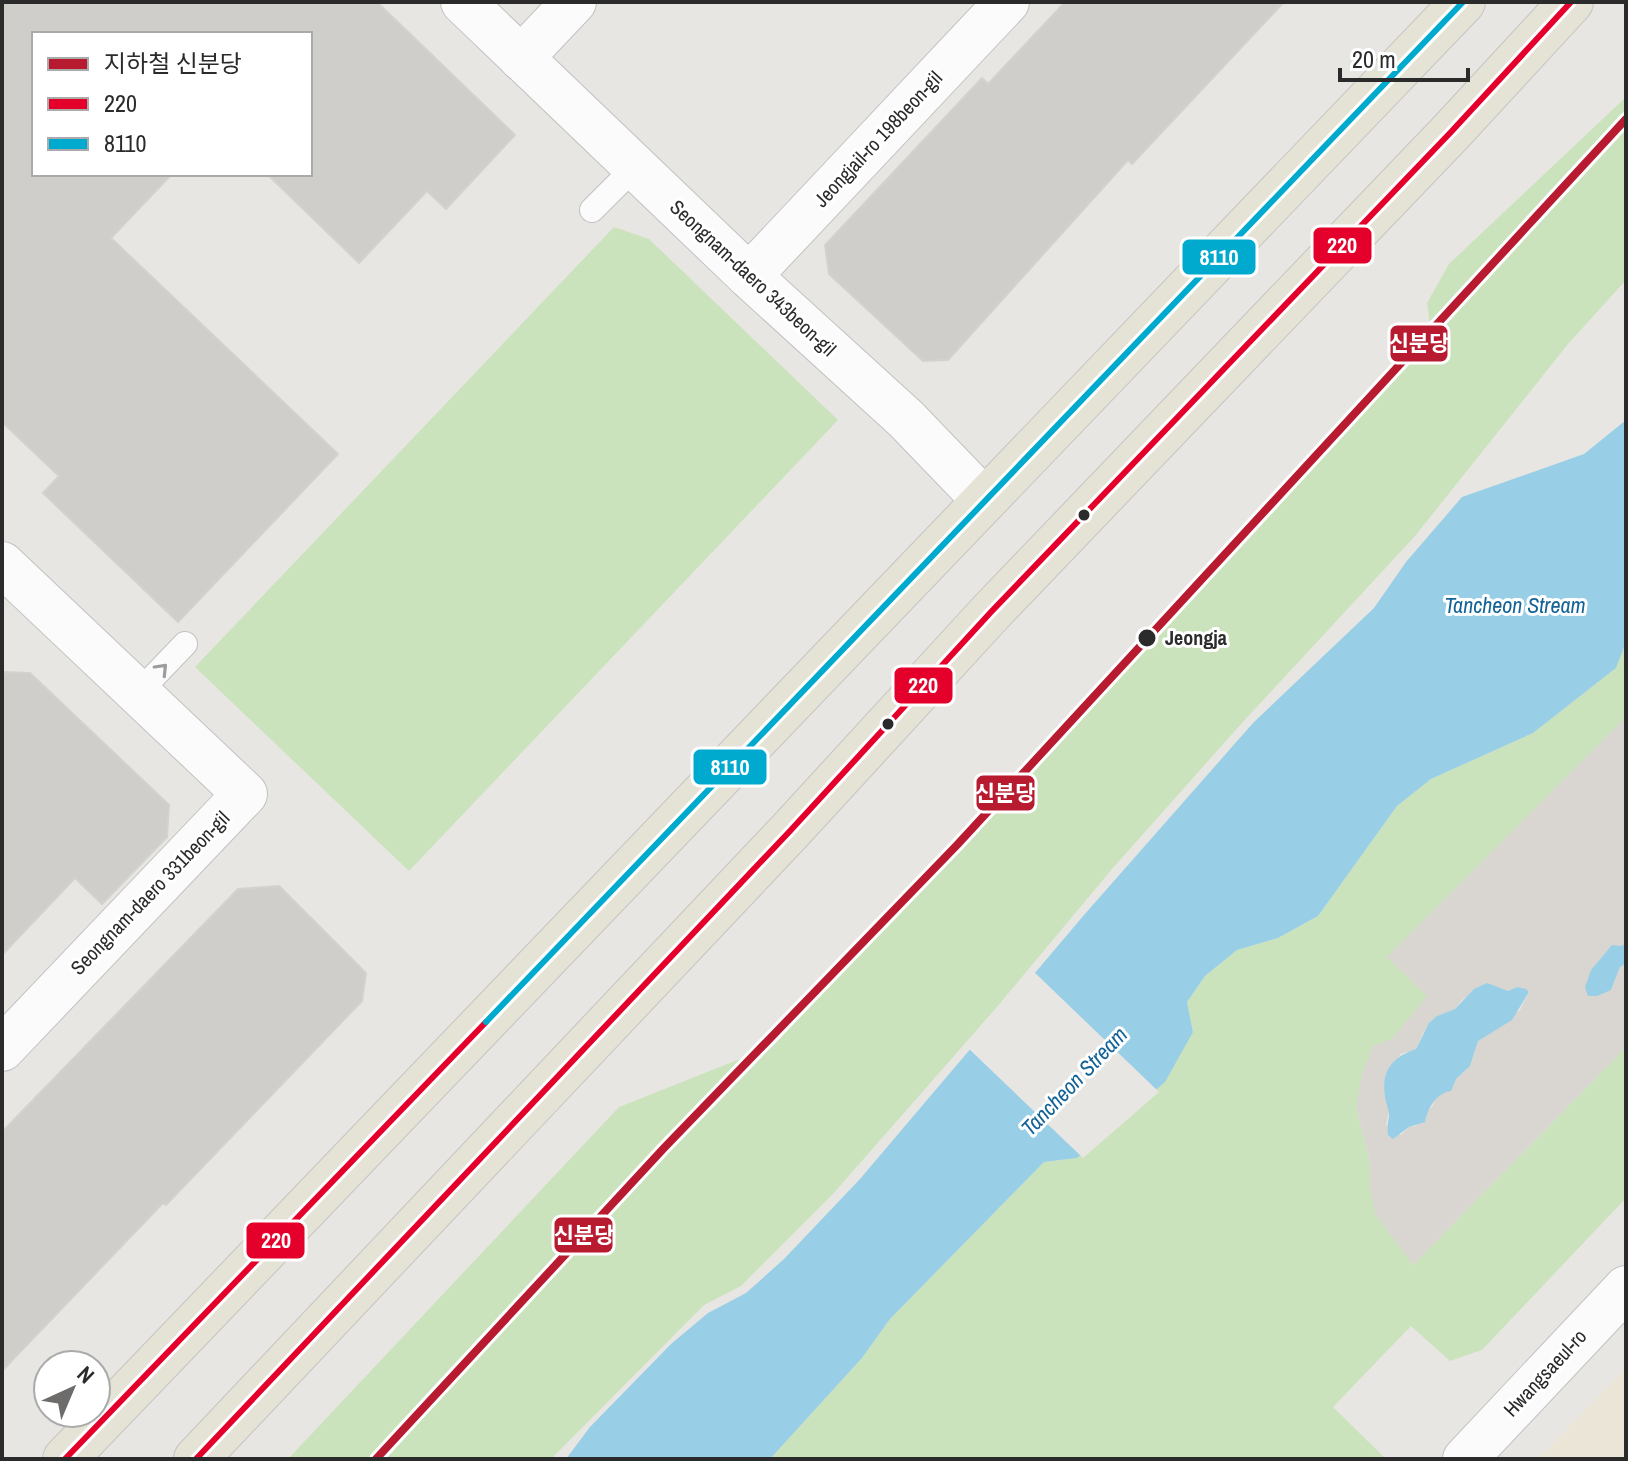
<svg xmlns="http://www.w3.org/2000/svg" width="1628" height="1461" font-family="'Archivo Narrow','Noto Sans KR',sans-serif">
  <style>
    .education { fill: #ebe5d7 }
    .green { fill: #cae3bc }
    .plaza { fill: #d9d6d1; fill-rule: evenodd }
    .water { fill: #98cfe7 }
    .pier { fill: #e8e6e2 }
    .building { fill: #d0cecb; stroke: #d3d2ce; stroke-width: 2 }
    .lines { fill: none; stroke-linecap: round; stroke-linejoin: round }
    .lane-casing { stroke: #c2c2c2; stroke-width: 26 }
    .street-casing { stroke: #c2c2c2; stroke-width: 46 }
    .secondary-casing { stroke: #c2c2c2; stroke-width: 46 }
    .primary-casing { stroke: #c5c4c2; stroke-width: 46 }
    .lane { stroke: #fcfbfb; stroke-width: 24 }
    .street { stroke: #fcfbfb; stroke-width: 44 }
    .secondary { stroke: #fcfbfb; stroke-width: 44 }
    .primary { stroke: #e5e3d5; stroke-width: 44 }
    .bus-1-casing { stroke: #fff; stroke-width: 12 }
    .bus-2-casing { stroke: #fff; stroke-width: 12 }
    .bus-1 { stroke: #e4002b; stroke-width: 6 }
    .bus-2 { stroke: #00a9ce; stroke-width: 6 }
    .metro-1-casing { stroke: #fff; stroke-width: 14 }
    .metro-1 { stroke: #b81b30; stroke-width: 8 }
    .oneway { stroke: #9e9d9d }
    .bus-dot { fill: #2b2b2b; stroke: #fff; stroke-width: 3 }
    .labels { text-anchor: middle; stroke-width: 6; stroke-linejoin: round; paint-order: stroke }
    .street-label { font-size: 20px; fill: #2b2b2b; stroke: #fff }
    .stop-label { font-size: 20px; font-weight: bold; fill: #2b2b2b; stroke: #fff; text-anchor: start }
    .water-label { font-size: 22px; font-style: italic; fill: #146396; stroke: #fff }
    .line-badge { stroke: #fff; stroke-width: 3 }
    .badge-label { font-size: 22px; text-anchor: middle; font-weight: bold; fill: #fff }
  </style>
  <rect width="100%" height="100%" fill="#e8e6e2"/>
  <path class="education" d="M1626 1368V1459H1538Z"/>
  <g class="green">
    <path d="M1626 97V280L1568 344 1415 536 1241 724 1112 869 996 1008 832 1195 741 1286 704 1305 551 1459H288L619 1107 773 1046 999 807 1332 445 1432 340 1427 303 1449 264Z"/>
    <path d="M614 227 649 239 838 420 409 871 195 667Z"/>
    <path d="M1626 642V717L1388 957 1428 996 1393 1038 1356 1107 1370 1162V1190L1413 1265 1626 1047V1198L1482 1350 1450 1361 1411 1326 1333 1407 1384 1457 1381 1459H770L862 1358 890 1319 1044 1162 1077 1158 1193 1032 1187 1002 1205 976 1237 950 1278 938 1318 916 1397 806 1431 779 1533 733 1616 668Z"/>
  </g>
  <path class="plaza" d="M1626 717V943L1621 946H1612L1591 970 1611 990 1620 967 1626 964V1047L1413 1265 1376 1215 1370 1190V1162L1356 1107 1362 1075 1372 1047 1393 1038 1427 996 1387 957ZM1487 984 1508 991 1517 987 1529 992 1520 1010 1478 1041 1470 1066 1436 1098 1433 1105 1416 1126 1409 1127 1401 1135 1386 1125 1400 1054 1416 1049 1423 1033 1437 1016 1455 1009 1462 1000Z"/>
  <g class="water">
    <path d="M1626 420V642L1616 668 1533 733 1431 779 1397 806 1318 916 1278 938 1237 950 1205 976 1187 1002 1193 1032 1165 1082 1077 1158 1044 1162 890 1319 862 1358 770 1459H566L590 1427 671 1344 708 1313 746 1293 784 1259 860 1179 1084 915 1253 723 1374 608 1406 562 1462 497 1584 454Z"/>
    <path d="M1626 943V964L1620 967 1611 990 1597 996H1588L1585 987 1591 970 1612 945 1621 946Z"/>
    <path d="M1487 983 1508 991 1517 987 1526 989 1529 992 1512 1020 1478 1041 1470 1066 1456 1079 1451 1091C1436 1093 1428 1108 1425 1122L1409 1127 1393 1139 1388 1135C1387 1127 1388 1123 1389 1116 1389 1110 1386 1103 1385 1097 1381 1071 1392 1057 1416 1049L1429 1023 1437 1016 1455 1009 1474 989Z"/>
  </g>
  <path class="pier" d="M1032 970 1159 1092 1083 1158 967 1047Z"/>
  <g class="building">
    <path d="M2 2H377L515 135 446 209 427 191 359 263 267 174H310V34H34V174H172L111 238 338 454 178 622 43 493 59 476 2 422Z"/>
    <path d="M1065 2H1284L1132 164 1128 160 948 360 923 361 829 274 825 245 982 78 988 84Z"/>
    <path d="M2 672 30 673 169 805 167 837 102 904 75 878 2 955Z"/>
    <path d="M279 886 366 973 362 1001 166 1205 163 1203 2 1371V1132L238 889Z"/>
  </g>
  <g class="lines">
    <defs>
      <g id="lane">
        <path d="M592 210 635 167"/>
        <path d="M138 693 185 644"/>
      </g>
      <g id="street">
        <path d="M463 2 749 276 906 419 984 500"/>
        <path d="M521 58 574 2"/>
        <path d="M749 276 1007 2"/>
        <path d="M2 564 245 794 2 1049"/>
      </g>
      <path id="secondary" d="M1465 1459 1626 1288"/>
      <g id="primary">
        <path d="M65 1459 1463 2"/>
        <path d="M196 1459 790 831 991 612 1451 132 1571 2"/>
      </g>
    </defs>
    <use href="#lane" class="lane-casing"/>
    <use href="#street" class="street-casing"/>
    <use href="#secondary" class="secondary-casing"/>
    <use href="#primary" class="primary-casing"/>
    <use href="#lane" class="lane"/>
    <use href="#street" class="street"/>
    <use href="#secondary" class="secondary"/>
    <use href="#primary" class="primary"/>
    <defs>
      <g id="bus-1">
        <path d="M65 1459 486 1022"/>
        <path d="M196 1459 790 831 991 612 1451 132 1571 2"/>
      </g>
      <path id="bus-2" d="M486 1022 1463 2"/>
    </defs>
    <use href="#bus-1" class="bus-1-casing"/>
    <use href="#bus-2" class="bus-2-casing"/>
    <use href="#bus-1" class="bus-1"/>
    <use href="#bus-2" class="bus-2"/>
    <defs>
      <path id="metro-1" d="M376 1459 664 1148 957 845 1626 119"/>
    </defs>
    <use href="#metro-1" class="metro-1-casing"/>
    <use href="#metro-1" class="metro-1"/>
  </g>
  <defs><path id="oneway-chevron" d="M-2-3.5L2.5 0L-2 3.5" fill="none" stroke-width="1.6" stroke-linecap="round" stroke-linejoin="round" transform="scale(2)"/></defs>
  <use class="oneway" href="#oneway-chevron" transform="translate(162 669) rotate(-46)"/>
  <g class="bus-dot">
    <circle cx="1084" cy="515" r="7"/>
    <circle cx="1147" cy="638" r="10"/>
    <circle cx="888" cy="724" r="7"/>
  </g>
  <g class="labels">
    <g class="street-label">
      <text transform="translate(878 139) rotate(-47)" y="7">Jeongjail-ro 198beon-gil</text>
      <text transform="translate(753 278) rotate(43)" y="7">Seongnam-daero 343beon-gil</text>
      <text transform="translate(150 893) rotate(-46)" y="7">Seongnam-daero 331beon-gil</text>
      <text transform="translate(1545 1373) rotate(-47)" y="7">Hwangsaeul-ro</text>
    </g>
    <g class="stop-label">
      <text x="1165" y="645">Jeongja</text>
    </g>
    <g class="water-label">
      <text x="1515" y="613">Tancheon Stream</text>
      <text transform="translate(1074 1081) rotate(-46)" y="8">Tancheon Stream</text>
    </g>
  </g>
  <g class="line-badge">
    <rect x="1312" y="226" width="61" height="39" rx="8" fill="#e4002b"/>
    <rect x="1181" y="238" width="76" height="38" rx="8" fill="#00a9ce"/>
    <rect x="1389" y="324" width="60" height="39" rx="8" fill="#b81b30"/>
    <rect x="893" y="666" width="61" height="39" rx="8" fill="#e4002b"/>
    <rect x="692" y="748" width="76" height="38" rx="8" fill="#00a9ce"/>
    <rect x="975" y="774" width="61" height="38" rx="8" fill="#b81b30"/>
    <rect x="553" y="1216" width="61" height="38" rx="8" fill="#b81b30"/>
    <rect x="245" y="1221" width="61" height="39" rx="8" fill="#e4002b"/>
  </g>
  <g class="badge-label">
    <text x="1342" y="253">220</text>
    <text x="1219" y="265">8110</text>
    <text x="1419" y="351">신분당</text>
    <text x="923" y="693">220</text>
    <text x="730" y="775">8110</text>
    <text x="1005" y="801">신분당</text>
    <text x="584" y="1243">신분당</text>
    <text x="276" y="1248">220</text>
  </g>
  <rect width="1628" height="1461" fill="none" stroke="#2b2b2b" stroke-width="8"/>
  <rect x="32" y="32" width="280" height="144" fill="#ffffff" stroke="#aaaaaa" stroke-width="2"/>
  <rect x="48" y="58" width="40" height="12" fill="#b81b30" stroke="#aaaaaa" stroke-width="2"/>
  <text x="104" y="72" font-size="24" fill="#2b2b2b">지하철 신분당</text>
  <rect x="48" y="98" width="40" height="12" fill="#e4002b" stroke="#aaaaaa" stroke-width="2"/>
  <text x="104" y="112" font-size="24" fill="#2b2b2b">220</text>
  <rect x="48" y="138" width="40" height="12" fill="#00a9ce" stroke="#aaaaaa" stroke-width="2"/>
  <text x="104" y="152" font-size="24" fill="#2b2b2b">8110</text>
  <g transform="translate(72 1389) rotate(44)"><circle r="38" fill="#ffffff" stroke="#aaaaaa" stroke-width="2"/>
  <path d="M0-6L14 30L0 20L-14 30Z" fill="#6d6c6b"/>
  <text y="-12" font-size="22" font-weight="bold" text-anchor="middle" fill="#2b2b2b">N</text>
  </g>
  <path d="M1340 68v12h128v-12" fill="none" stroke="#2b2b2b" stroke-width="4"/>
  <text x="1352" y="68" font-size="24" fill="#2b2b2b" stroke="#ffffff" stroke-width="6" paint-order="stroke">20 m</text>
</svg>
